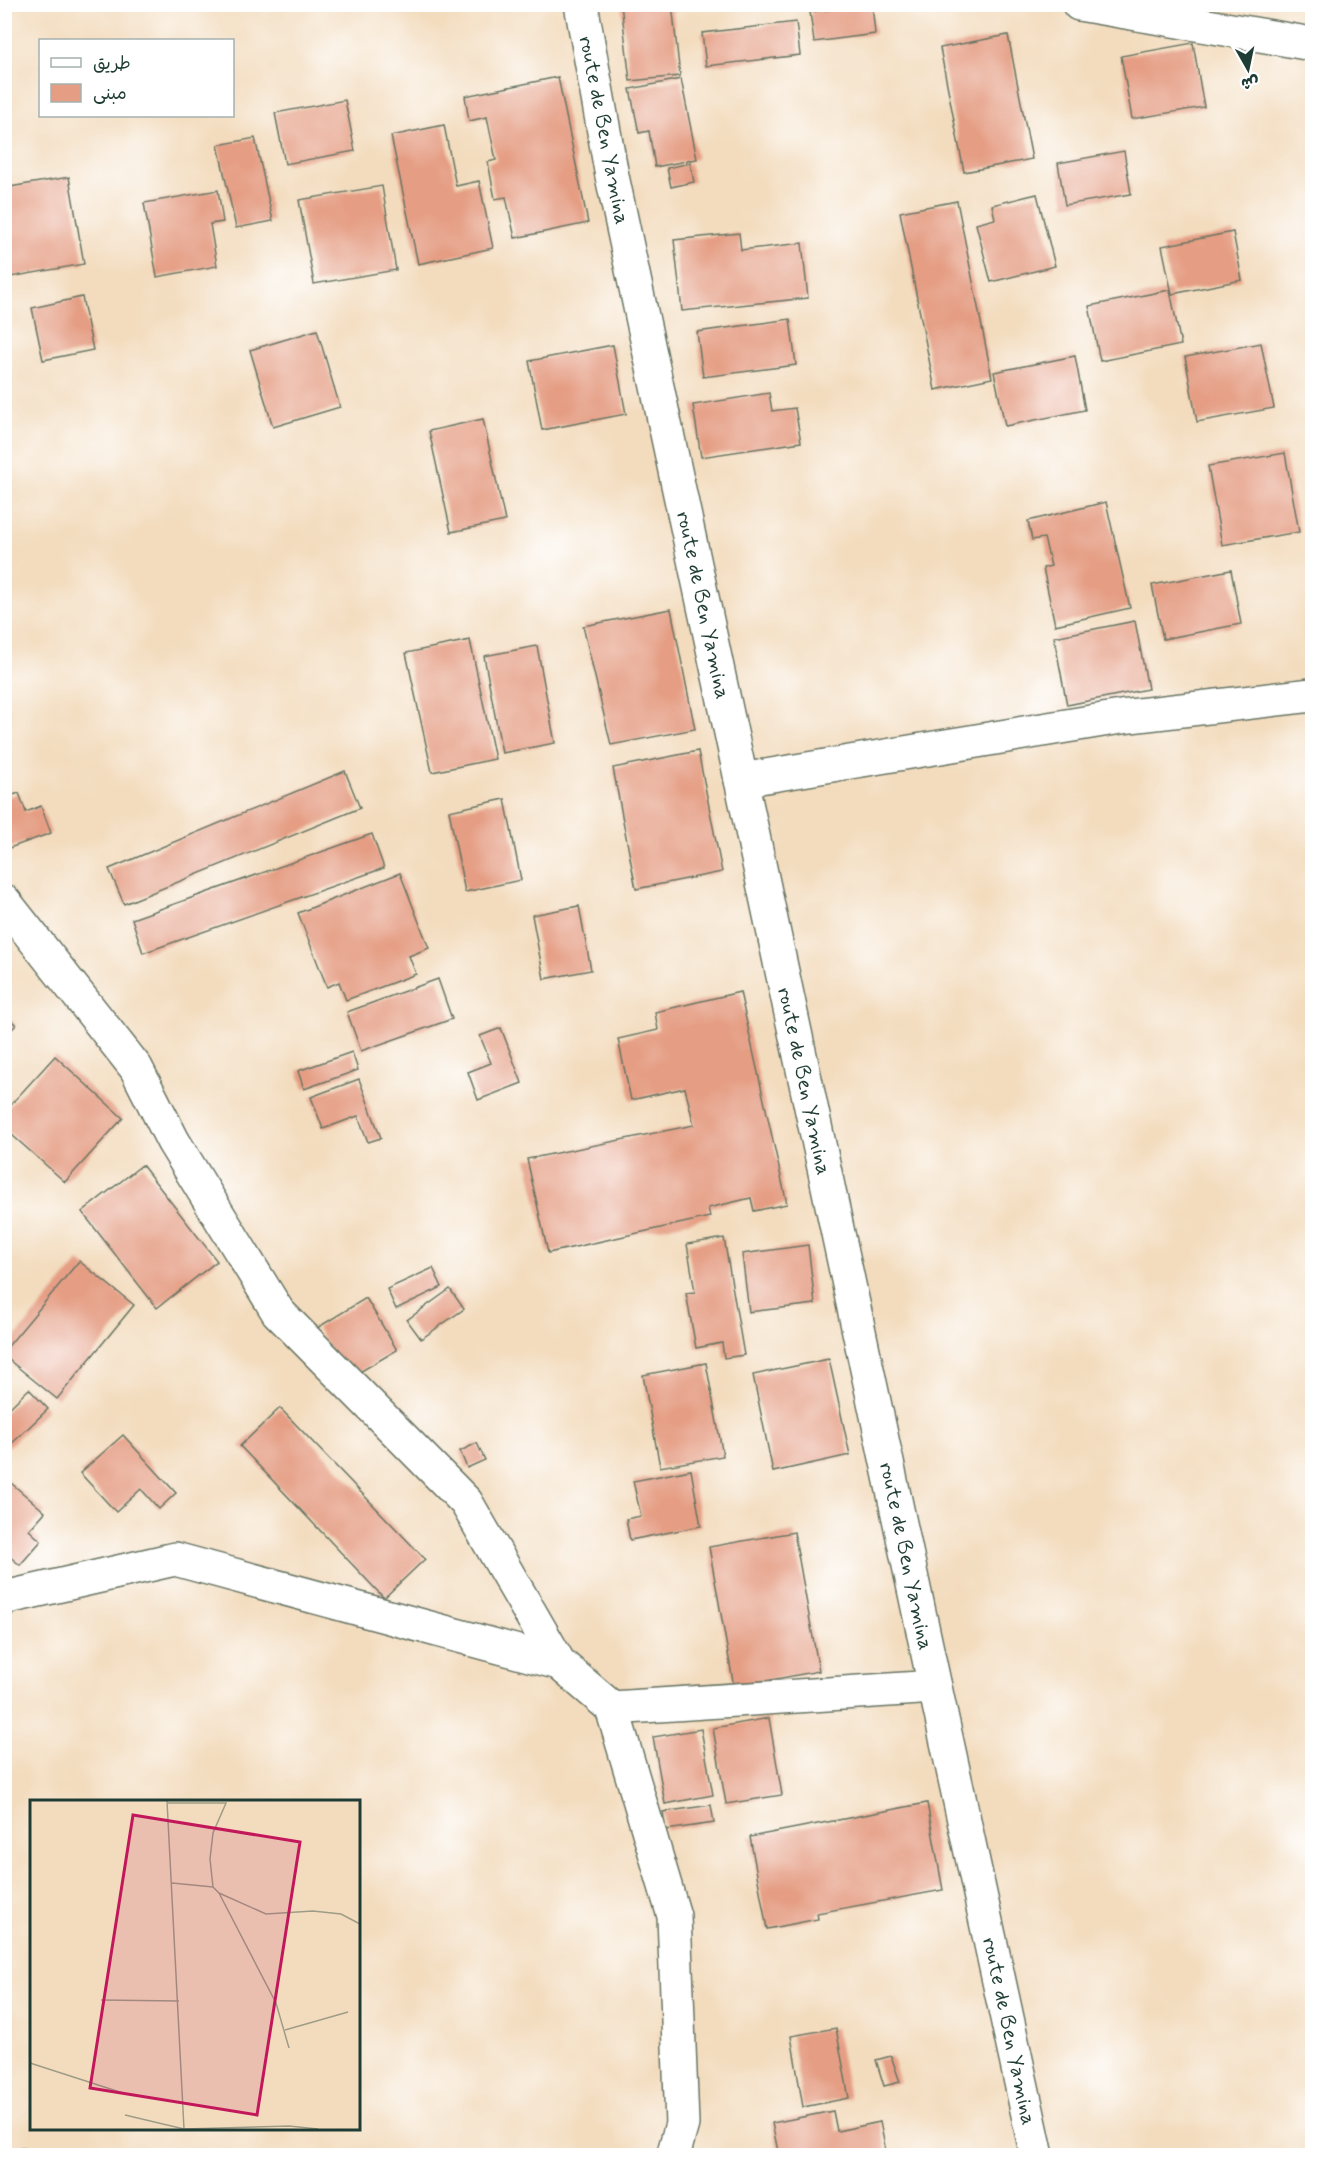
<svg xmlns="http://www.w3.org/2000/svg" width="1317" height="2160" font-family="Mynerve,'Playpen Sans Arabic',sans-serif">
  <style>
    .building { fill: #e59e84 }
    .lines { fill: none; stroke-linecap: round; stroke-linejoin: round }
    .minor-casing { stroke: #697564; stroke-width: 36 }
    .minor { stroke: #fff; stroke-width: 33 }
    .labels { text-anchor: middle; stroke-width: 5; stroke-linejoin: round; paint-order: stroke }
    .street-label { font-size: 21px; fill: #1f3d34; stroke: #fff }
    .inset-road { fill: none; stroke: #9e9c87; stroke-width: 1.5 }
    .view { fill: #c2185b; fill-opacity: 0.15; stroke: #c2185b; stroke-width: 3 }
    .inset-edge { fill: none; stroke: #1f3d34; stroke-width: 3 }
  </style>
  <rect width="100%" height="100%" fill="#fff"/>
  <filter id="ink" filterUnits="userSpaceOnUse"><feTurbulence type="fractalNoise" baseFrequency=".0167" numOctaves="2"/><feDisplacementMap in="SourceGraphic" scale="12" xChannelSelector="R" yChannelSelector="G"/><feConvolveMatrix kernelMatrix="1 2 1 2 8 2 1 2 1" color-interpolation-filters="sRGB"/></filter>
  <filter id="wash" filterUnits="userSpaceOnUse"><feTurbulence type="fractalNoise" baseFrequency=".008" numOctaves="4" result="noise"/><feDisplacementMap in="SourceGraphic" scale="24" xChannelSelector="R" yChannelSelector="G"/><feGaussianBlur stdDeviation="1.35" result="paint"/><feColorMatrix in="noise" values="0 0 0 0 0 0 0 0 0 0 0 0 0 0 0 0 0 1.4 0 .05"/><feComposite in="paint" operator="in"/></filter>
  <g filter="url(#wash)">
    <rect width="100%" height="100%" fill="#f3dcbe"/>
    <g id="blocks">
      <g class="building">
        <path d="M621 4H672L680 76 630 81Z"/>
        <path d="M872 4 875 34 814 42 810 12Z"/>
        <path d="M796 22 800 55 706 66 702 33Z"/>
        <path d="M1008 35 1032 159 964 172 940 48Z"/>
        <path d="M1193 43 1204 107 1132 119 1121 56Z"/>
        <path d="M558 77 588 223 515 238 506 197 495 199 488 162 496 160 487 117 469 121 465 96Z"/>
        <path d="M681 79 697 159 655 167 649 131 639 133 630 89Z"/>
        <path d="M345 100 355 151 285 164 275 113Z"/>
        <path d="M444 125 456 186 479 181 493 248 418 264 391 136Z"/>
        <path d="M255 138 273 221 236 228 218 145Z"/>
        <path d="M1124 151 1131 194 1065 205 1058 163Z"/>
        <path d="M690 163 694 182 671 187 667 168Z"/>
        <path d="M69 177 84 264 11 277 4 240V188Z"/>
        <path d="M382 186 396 270 314 284 299 200Z"/>
        <path d="M218 190 223 222 210 224 217 266 157 277 144 203Z"/>
        <path d="M1037 194 1055 266 991 282 976 224 995 219 992 205Z"/>
        <path d="M957 201 992 378 935 390 900 212Z"/>
        <path d="M1233 232 1242 280 1172 294 1162 246Z"/>
        <path d="M739 233 741 250 802 243 808 298 682 311 674 240Z"/>
        <path d="M1170 290 1181 345 1100 361 1089 306Z"/>
        <path d="M82 297 93 350 43 360 32 308Z"/>
        <path d="M790 319 796 365 703 377 697 332Z"/>
        <path d="M317 330 340 407 273 427 250 350Z"/>
        <path d="M1261 343 1274 408 1197 422 1185 357Z"/>
        <path d="M613 345 626 414 542 430 529 361Z"/>
        <path d="M1075 356 1085 410 1005 426 994 372Z"/>
        <path d="M769 393 772 411 795 408 801 442 701 457 693 405Z"/>
        <path d="M483 419 505 521 451 532 429 431Z"/>
        <path d="M1285 453 1299 532 1222 545 1208 466Z"/>
        <path d="M1106 502 1130 608 1055 625 1043 568 1051 566 1044 538 1032 540 1028 521Z"/>
        <path d="M1231 570 1241 624 1163 639 1152 585Z"/>
        <path d="M671 609 695 729 611 745 583 626Z"/>
        <path d="M1135 621 1148 689 1067 705 1054 637Z"/>
        <path d="M470 640 495 759 432 772 406 653Z"/>
        <path d="M537 646 555 743 502 753 484 656Z"/>
        <path d="M698 751 722 872 636 889 613 768Z"/>
        <path d="M345 771 360 808 124 904 109 869Z"/>
        <path d="M19 793 26 812 41 806 51 833 4 850V798Z"/>
        <path d="M505 799 521 880 465 892 449 811Z"/>
        <path d="M372 834 384 868 143 953 132 919Z"/>
        <path d="M400 873 429 948 409 956 416 974 346 1000 339 982 327 987 298 913Z"/>
        <path d="M579 906 591 970 544 979 532 915Z"/>
        <path d="M438 979 452 1019 361 1051 347 1012Z"/>
        <path d="M740 992 787 1204 754 1211 751 1198 708 1208 710 1217 548 1253 527 1159 694 1125 685 1088 631 1100 618 1039 658 1030 655 1012Z"/>
        <path d="M4 1013 16 1025 4 1037Z"/>
        <path d="M501 1028 522 1083 478 1100 468 1072 491 1063 480 1036Z"/>
        <path d="M352 1052 358 1070 304 1089 298 1071Z"/>
        <path d="M55 1056 123 1118 65 1182 4 1128V1112Z"/>
        <path d="M359 1079 381 1138 368 1142 358 1116 323 1129 311 1097Z"/>
        <path d="M142 1165 217 1261 157 1308 82 1212Z"/>
        <path d="M724 1238 744 1355 724 1358 722 1343 696 1348 686 1293 695 1292 687 1244Z"/>
        <path d="M808 1245 815 1304 749 1312 742 1254Z"/>
        <path d="M79 1261 134 1305 57 1399 4 1356V1351Z"/>
        <path d="M433 1268 442 1287 396 1309 387 1289Z"/>
        <path d="M450 1289 464 1309 421 1339 407 1320Z"/>
        <path d="M366 1298 397 1350 348 1379 317 1328Z"/>
        <path d="M829 1359 850 1455 773 1472 753 1375Z"/>
        <path d="M706 1363 723 1456 660 1467 643 1375Z"/>
        <path d="M29 1389 48 1409 4 1451V1413Z"/>
        <path d="M280 1408 425 1559 384 1598 240 1446Z"/>
        <path d="M123 1435 176 1493 159 1509 141 1489 116 1512 80 1473Z"/>
        <path d="M477 1443 485 1460 467 1468 460 1451Z"/>
        <path d="M691 1470 701 1526 630 1540 626 1519 641 1516 633 1481Z"/>
        <path d="M4 1477 45 1512 29 1530 41 1541 20 1565 4 1552Z"/>
        <path d="M794 1532 819 1671 734 1687 709 1547Z"/>
        <path d="M769 1718 782 1795 726 1804 713 1728Z"/>
        <path d="M701 1729 713 1795 665 1804 653 1737Z"/>
        <path d="M927 1803 943 1890 817 1913 818 1919 767 1929 750 1837Z"/>
        <path d="M711 1805 714 1823 666 1830 663 1812Z"/>
        <path d="M836 2028 849 2098 803 2107 791 2036Z"/>
        <path d="M891 2056 900 2082 884 2086 876 2060Z"/>
        <path d="M833 2111 837 2131 880 2122 887 2156H779L772 2123Z"/>
        <path d="M21 2148 80 2154V2156H20Z"/>
      </g>
    </g>
  </g>
  <g filter="url(#ink)">
    <use href="#blocks" fill-opacity="0" stroke="#697564" stroke-width="1.5"/>
    <g class="lines">
      <defs>
        <g id="minor">
          <path d="M581 4 612 176 935 1687 1037 2156"/>
          <path d="M1079 4 1312 44"/>
          <path d="M741 780 1121 717 1312 695"/>
          <path d="M4 901 136 1068 173 1141 278 1312 466 1502 559 1663"/>
          <path d="M4 1598 175 1559 559 1663 612 1708 935 1687"/>
          <path d="M612 1708 674 1916 682 2124 673 2156"/>
        </g>
      </defs>
      <use href="#minor" class="minor-casing"/>
      <use href="#minor" class="minor"/>
    </g>
  </g>
  <g class="labels">
    <g class="street-label">
      <text transform="translate(605 130) rotate(79)" y="7">route de Ben Yamina</text>
      <text transform="translate(704 605) rotate(78)" y="7">route de Ben Yamina</text>
      <text transform="translate(805 1081) rotate(78)" y="7">route de Ben Yamina</text>
      <text transform="translate(907 1556) rotate(78)" y="7">route de Ben Yamina</text>
      <text transform="translate(1010 2031) rotate(78)" y="7">route de Ben Yamina</text>
    </g>
  </g>
  <g transform="translate(30 1800)">
    <rect width="330" height="330" fill="#f3dcbe"/>
    <path class="inset-road" d="M137 1 154 329M138 3H196L183 33 180 59 183 87M142 83 183 87 189 93 236 114 283 111 311 114 330 124M189 93 246 203 259 248M71 200 149 201M255 230 318 212M0 263 96 294M95 315 154 329 259 326 288 329"/>
    <path class="view" d="M103 15 270 42 227 315 60 288Z"/>
    <rect width="330" height="330" class="inset-edge"/>
  </g>
  <rect width="1317" height="2160" fill="none" stroke="#fff" stroke-width="24"/>
  <rect x="39" y="39" width="195" height="78" fill="#ffffff" stroke="#a5b1ae" stroke-width="1.5"/>
  <rect x="51" y="58" width="30" height="9" fill="#ffffff" stroke="#a5b1ae" stroke-width="1.5"/>
  <text x="93" y="69" font-size="18" fill="#1f3d34">طريق</text>
  <rect x="51" y="84" width="30" height="18" fill="#e59e84" stroke="#a5b1ae" stroke-width="1.5"/>
  <text x="93" y="99" font-size="18" fill="#1f3d34">مبنى</text>
  <g transform="translate(1248 69) rotate(171)" stroke="#ffffff" stroke-width="4.5" paint-order="stroke">
  <path d="M0-4.5L10 22L0 15L-10 22Z" fill="#1f3d34"/>
  <text y="-9" font-size="16" font-weight="bold" text-anchor="middle" fill="#1f3d34">ش</text>
  </g>
</svg>
